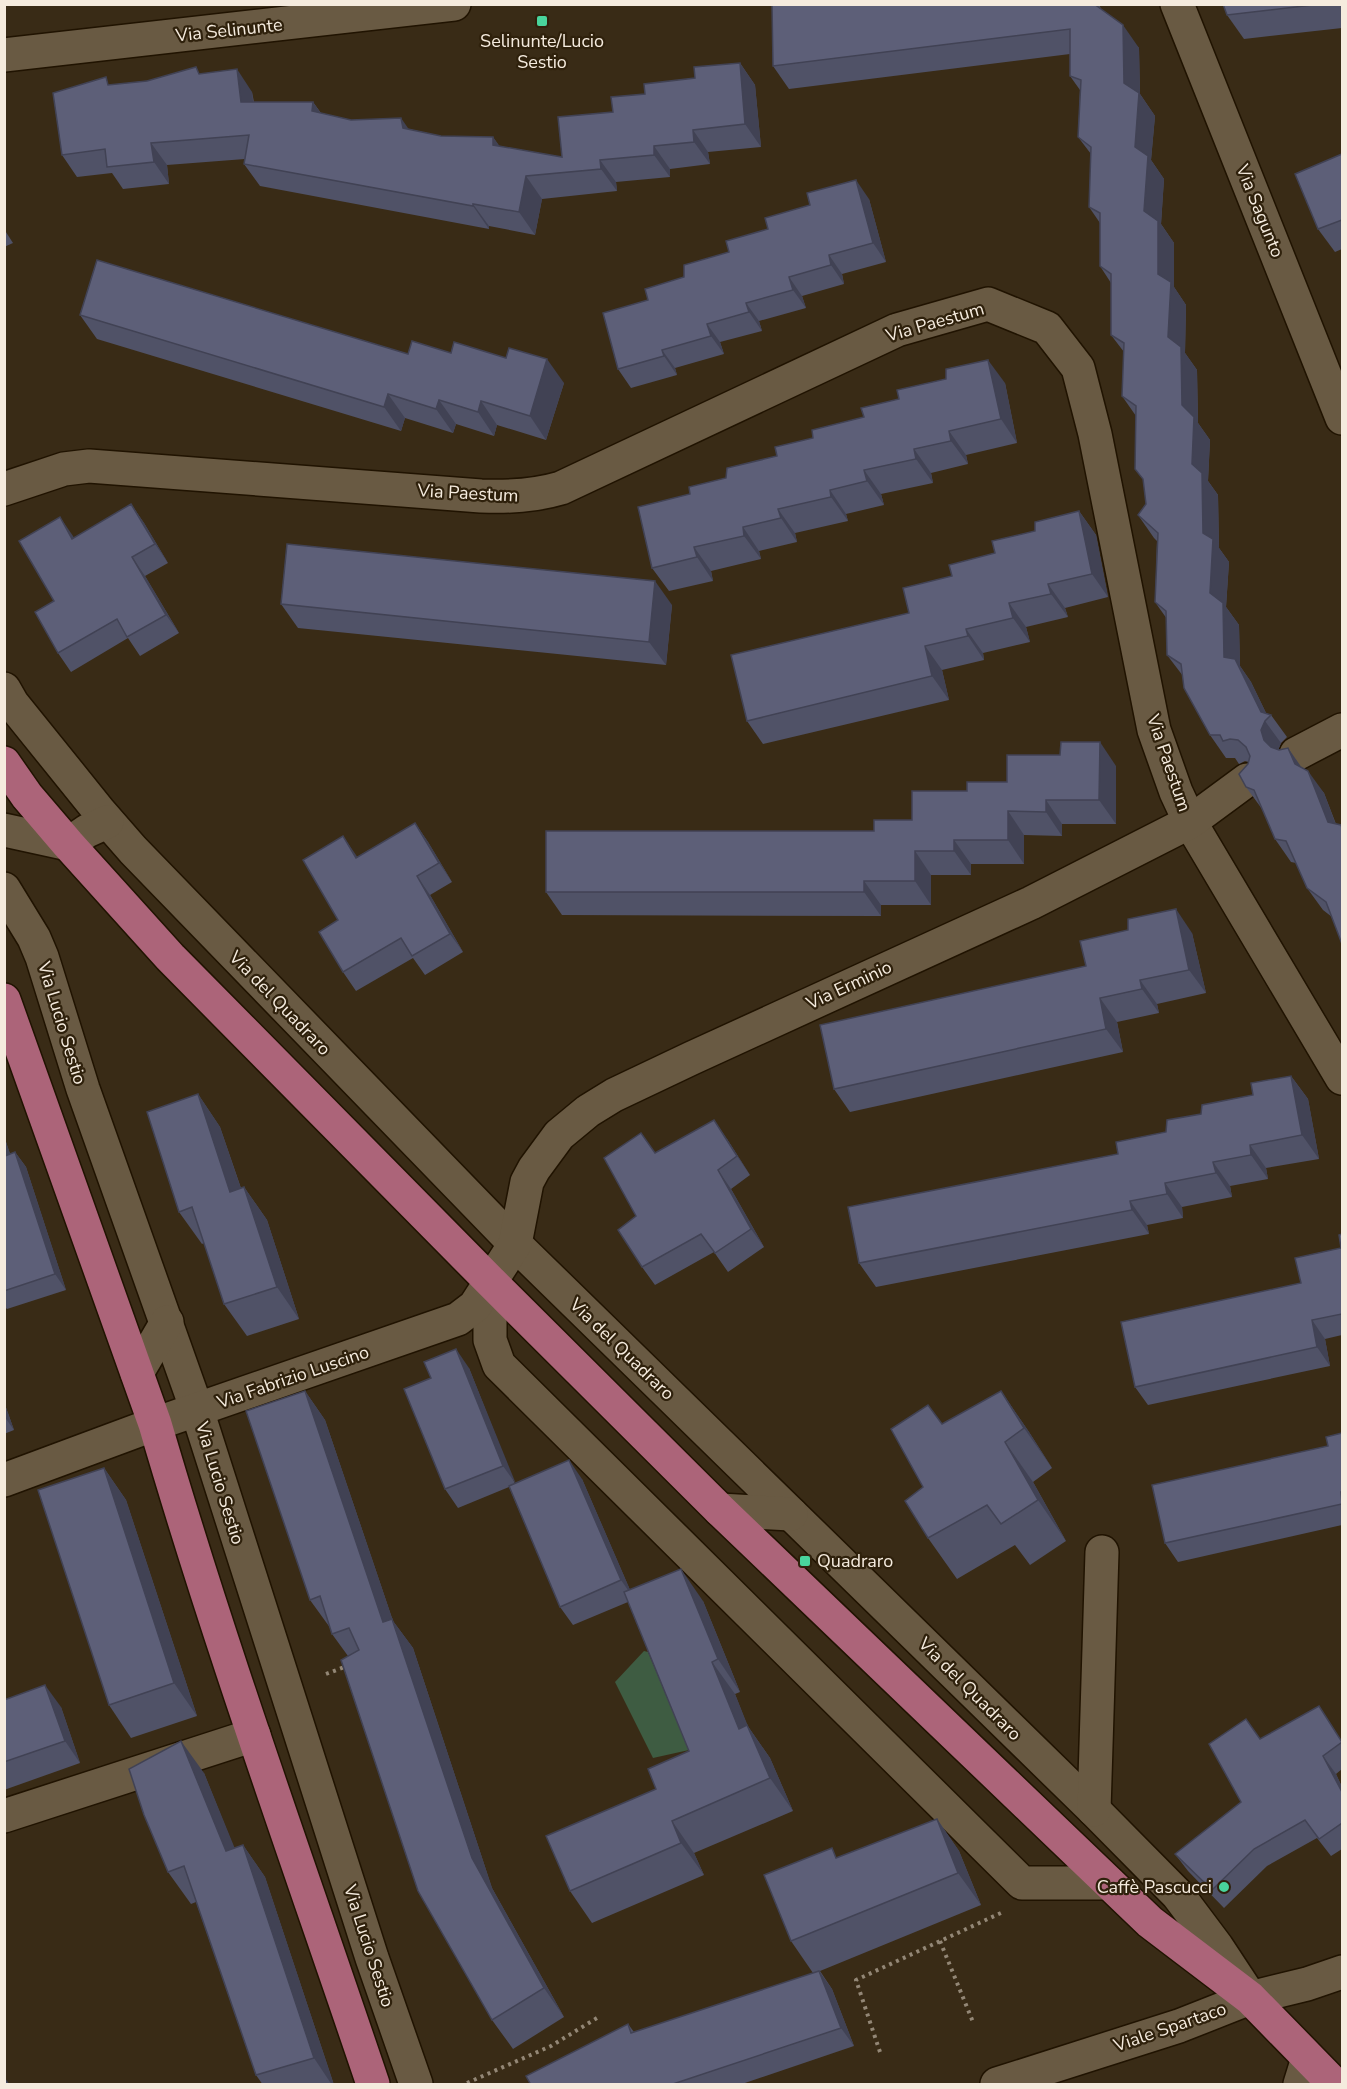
<svg xmlns="http://www.w3.org/2000/svg" width="1347" height="2089" font-family="'Nunito Sans',sans-serif">
  <style>
    .green { fill: #3e5c42 }
    .lines { fill: none; stroke-linecap: round; stroke-linejoin: round }
    .minor-casing { stroke: #201301; stroke-width: 36 }
    .major-casing { stroke: #201301; stroke-width: 36 }
    .path { stroke: #938776; stroke-width: 4; stroke-dasharray: 3 4.5; stroke-linecap: butt }
    .minor { stroke: #695a43; stroke-width: 33 }
    .major { stroke: #ac6479; stroke-width: 33 }
    .wall { fill: #505267 }
    .shaded-wall { fill: #414254 }
    .building { fill: #5d5f78; stroke: #414254; stroke-width: 1.5 }
    .poi-dot { fill: #49d49c; stroke: #2f210c; stroke-width: 2 }
    .labels { text-anchor: middle; stroke-width: 4.5; stroke-linejoin: round; paint-order: stroke }
    .street-label { font-size: 18px; fill: #f5ebde; stroke: #2f210c }
    .poi-label { font-size: 18px; fill: #f5ebde; stroke: #2f210c }
  </style>
  <rect width="100%" height="100%" fill="#392b16"/>
  <path class="green" d="M644 1651 648 1652 689 1750 653 1758 615 1682Z"/>
  <g class="lines">
    <defs>
      <g id="minor">
        <path d="M1177 4 1342 418"/>
        <path d="M4 55 454 4"/>
        <path d="M4 489 64 469 89 466 481 496C509 497 534 496 561 488L897 330 988 304 1047 328 1078 368 1095 434 1154 730 1176 792 1190 822 1342 1078"/>
        <path d="M4 689 12 703 99 811 133 850 515 1244 1094 1810 1178 1895 1217 1947 1248 1994"/>
        <path d="M1296 754 1342 730"/>
        <path d="M4 830 68 844 87 831 107 822"/>
        <path d="M4 889 34 938 42 957 83 1089 197 1410 372 1958 416 2084"/>
        <path d="M490 1281V1340L499 1365 1022 1883H1109"/>
        <path d="M137 1373 167 1322"/>
        <path d="M4 1480 155 1424 458 1319 475 1306 515 1244 527 1182 534 1169 559 1135 588 1111 614 1095 692 1058 1031 903 1190 822 1247 780"/>
        <path d="M720 1510 791 1514"/>
        <path d="M1094 1810 1102 1552"/>
        <path d="M4 1816 254 1735"/>
        <path d="M997 2084 1179 2026 1250 1998 1307 1984 1342 1972"/>
        <path d="M1300 2084 1308 2058"/>
      </g>
      <g id="major">
        <path d="M4 763 27 796 68 844 170 957 490 1281 720 1510 1150 1922 1250 1998 1334 2084"/>
        <path d="M4 1000 155 1424C220 1647 299 1865 373 2084"/>
      </g>
    </defs>
    <use href="#minor" class="minor-casing"/>
    <use href="#major" class="major-casing"/>
    <g class="path">
      <path d="M326 1674 347 1666"/>
      <path d="M940 1941 973 2022"/>
      <path d="M880 2052 856 1980 1003 1912"/>
      <path d="M467 2083 551 2046 597 2018"/>
    </g>
    <use href="#minor" class="minor"/>
    <use href="#major" class="major"/>
  </g>
  <g class="wall">
    <path d="M772 4H1099L1101 9 1139 48 1140 94 1155 116 1151 160 1164 179 1161 224 1174 243V287L1186 305 1185 353 1197 370 1198 423 1210 440 1208 481 1218 495 1219 548 1229 562 1226 607 1239 625 1240 666 1251 682 1266 713 1271 715 1287 737 1281 743 1278 750 1288 748 1301 767 1324 793 1336 824 1341 825 1342 827V944L1332 917 1323 910 1307 888 1296 863 1291 862 1275 839 1263 810 1262 809 1246 787 1249 762 1245 761 1239 764 1235 758H1226L1210 735 1183 676 1167 655V619L1155 602 1157 541 1154 538 1138 515 1146 504 1136 416 1122 396 1124 352 1111 335V283L1100 266V223L1089 207 1091 154 1078 137 1080 90 1070 76V54L789 89 773 66Z"/>
    <path d="M1223 4H1342V28L1244 39 1227 15Z"/>
    <path d="M740 63 755 85 761 147 708 152 710 164 670 169V177L616 182 617 191 542 199 535 235 489 226V229L260 186 244 164 245 159 167 165 169 184 123 189 112 173 77 177 62 155 111 85 201 74 252 92 254 102H313L321 113 351 120 409 129 441 136 493 137 499 146 562 157 613 112 645 94 695 78Z"/>
    <path d="M1342 154V249L1335 252 1318 229Z"/>
    <path d="M869 199 886 262 842 274 844 284 802 296 806 308 759 321 762 331 720 342 724 354 675 368 677 375 631 388 618 369 648 300 684 277 729 252Z"/>
    <path d="M4 229 13 243 4 247Z"/>
    <path d="M80 315 408 354 451 353 564 383 546 440 497 425 494 436 456 424 453 433 405 418 401 431 97 339Z"/>
    <path d="M1005 383 1017 443 966 455 968 464 931 473 933 483 881 494 884 505 846 514 848 521 795 533 797 542 759 551 761 559 711 571 713 581 669 591 652 568 690 494 777 456 813 438Z"/>
    <path d="M131 504 144 523 168 563 145 576 179 633 140 656 128 638 71 672 58 653 54 601 74 538Z"/>
    <path d="M1079 511 1096 535 1108 597 1065 608 1068 617 1026 627 1030 642 983 653 984 660 942 670 949 700 763 744 747 721 909 613 952 576 1035 531Z"/>
    <path d="M281 604 672 605 666 665 298 628Z"/>
    <path d="M1116 766V824H1062V836L1024 835V864H971V875H931V905H881V916L562 915 546 892 874 831 912 820 967 791 1007 782Z"/>
    <path d="M415 823 428 842 452 882 430 895 463 952 425 975 413 958 356 991 343 972 338 920 357 857Z"/>
    <path d="M1192 933 1206 993 1157 1004 1159 1013 1117 1022 1123 1052 850 1112 834 1089 1086 966Z"/>
    <path d="M1291 1076 1308 1099 1319 1159 1266 1168 1268 1179 1230 1186 1232 1197 1182 1207 1183 1218 1147 1225 1149 1234 876 1287 859 1263 1118 1154 1166 1132 1201 1114 1253 1095Z"/>
    <path d="M198 1094 220 1127 241 1188 244 1187 267 1220 299 1319 247 1336 224 1304 204 1243 202 1244 179 1212Z"/>
    <path d="M4 1136 10 1154 15 1152 26 1167 66 1290 7 1309 4 1306Z"/>
    <path d="M727 1139 750 1175 731 1189 764 1247 728 1272 714 1252 655 1285 642 1267 636 1216 655 1153Z"/>
    <path d="M1342 1234V1335L1325 1339 1330 1366 1148 1405 1135 1387 1301 1283 1341 1248Z"/>
    <path d="M469 1368 515 1484 582 1479 630 1590 703 1601 740 1692 735 1694 747 1725 770 1758 793 1811 694 1853 704 1875 592 1923 570 1891 689 1751 628 1602 573 1625 560 1607 509 1487 458 1508 445 1489Z"/>
    <path d="M305 1391 325 1420 393 1621 413 1648 492 1888 564 2017 513 2049 492 2020 348 1656 332 1634 331 1629 310 1600Z"/>
    <path d="M1001 1391 1029 1432 1052 1468 1033 1482 1066 1541 1030 1565 1015 1545 957 1579 928 1538 923 1487 942 1424Z"/>
    <path d="M4 1402 14 1430 4 1434Z"/>
    <path d="M1342 1433V1525L1178 1562 1165 1543 1328 1446Z"/>
    <path d="M104 1468 126 1500 197 1716 131 1738 109 1705Z"/>
    <path d="M4 1700 61 1707 80 1763 4 1790Z"/>
    <path d="M1319 1706 1342 1742V1769L1336 1774 1342 1787V1849L1331 1856 1317 1838 1267 1866 1224 1908 1188 1871 1175 1854 1241 1802 1260 1739Z"/>
    <path d="M204 1773 234 1848 243 1845 265 1877 334 2085H263L256 2075 196 1902 191 1904 168 1872Z"/>
    <path d="M937 1819 959 1851 981 1905 820 1971 832 1989 854 2046 739 2085H531L628 2024 634 2032 813 1973 791 1941 838 1857Z"/>
  </g>
  <g class="shaded-wall">
    <path d="M1123 25 1139 48 1140 94 1155 116 1151 160 1164 179 1161 224 1174 243V287L1186 305 1185 353 1197 370 1198 423 1210 440 1208 481 1218 495 1219 548 1229 562 1226 607 1239 625 1240 666 1251 682 1268 717 1266 719 1224 657 1210 593 1203 533 1182 405 1168 337 1158 274 1144 211 1124 83Z"/>
    <path d="M740 63 755 85 761 147 745 124Z"/>
    <path d="M237 69 252 92 256 125 241 102Z"/>
    <path d="M313 102 329 125 312 111Z"/>
    <path d="M401 118 417 141 403 128Z"/>
    <path d="M693 130 708 152 710 164 694 142Z"/>
    <path d="M493 137 509 159 493 145Z"/>
    <path d="M151 143 167 165 169 184 154 162Z"/>
    <path d="M654 146 670 169V177L654 155Z"/>
    <path d="M600 160 616 182 617 191 601 169Z"/>
    <path d="M526 176 542 199 535 235 519 212Z"/>
    <path d="M856 180 869 199 886 262 873 243Z"/>
    <path d="M473 204 489 226V229L473 206Z"/>
    <path d="M829 255 842 274 844 284 831 265Z"/>
    <path d="M789 277 802 296 806 308 793 290Z"/>
    <path d="M746 303 759 321 762 331 749 312Z"/>
    <path d="M707 324 720 342 724 354 711 336Z"/>
    <path d="M662 350 675 368 677 375 664 356Z"/>
    <path d="M547 359 564 383 546 440 530 416Z"/>
    <path d="M988 360 1005 383 1017 443 1001 419Z"/>
    <path d="M388 394 405 418 401 431 384 407Z"/>
    <path d="M439 400 456 424 453 433 436 409Z"/>
    <path d="M481 401 497 425 494 436 478 412Z"/>
    <path d="M949 431 966 455 968 464 951 441Z"/>
    <path d="M914 449 931 473 933 483 916 459Z"/>
    <path d="M864 470 881 494 884 505 867 481Z"/>
    <path d="M830 490 846 514 848 521 831 497Z"/>
    <path d="M131 504 144 523 168 563 155 544Z"/>
    <path d="M778 509 795 533 797 542 781 518Z"/>
    <path d="M1079 511 1096 535 1108 597 1092 574Z"/>
    <path d="M60 517 73 536 85 557 72 539Z"/>
    <path d="M743 527 759 551 761 559 744 536Z"/>
    <path d="M694 547 711 571 713 581 697 557Z"/>
    <path d="M132 557 145 576 179 633 166 615Z"/>
    <path d="M655 581 672 605 666 665 649 642Z"/>
    <path d="M1048 584 1065 608 1068 617 1051 594Z"/>
    <path d="M1009 603 1026 627 1030 642 1013 618Z"/>
    <path d="M966 629 983 653 984 660 968 636Z"/>
    <path d="M925 646 942 670 949 700 932 676Z"/>
    <path d="M1265 721 1281 743 1277 753 1280 763 1264 740 1261 730Z"/>
    <path d="M1100 742 1116 766V824L1099 800Z"/>
    <path d="M1288 748 1304 771 1295 764Z"/>
    <path d="M1308 771 1324 793 1342 841 1328 822Z"/>
    <path d="M1046 800 1062 824V836L1046 812Z"/>
    <path d="M1008 811 1024 835V864L1008 840Z"/>
    <path d="M415 823 428 842 452 882 439 863Z"/>
    <path d="M343 836 356 855 369 876 356 858Z"/>
    <path d="M954 840 971 864V875L954 851Z"/>
    <path d="M915 851 931 875V905L915 881Z"/>
    <path d="M417 876 430 895 463 952 450 934Z"/>
    <path d="M864 881 881 905V916L864 892Z"/>
    <path d="M1176 909 1192 933 1206 993 1189 970Z"/>
    <path d="M1140 980 1157 1004 1159 1013 1142 989Z"/>
    <path d="M1100 998 1117 1022 1123 1052 1106 1029Z"/>
    <path d="M1291 1076 1308 1099 1319 1159 1302 1135Z"/>
    <path d="M198 1094 220 1127 253 1224 230 1192Z"/>
    <path d="M714 1120 727 1139 750 1175 737 1156Z"/>
    <path d="M4 1136 16 1171 4 1154Z"/>
    <path d="M1250 1145 1266 1168 1268 1179 1251 1155Z"/>
    <path d="M15 1152 26 1167 66 1290 55 1274Z"/>
    <path d="M1213 1162 1230 1186 1232 1197 1216 1173Z"/>
    <path d="M718 1170 731 1189 764 1247 751 1229Z"/>
    <path d="M1165 1183 1182 1207 1183 1218 1167 1194Z"/>
    <path d="M244 1187 267 1220 299 1319 277 1287Z"/>
    <path d="M1130 1201 1147 1225 1149 1234 1132 1210Z"/>
    <path d="M1312 1320 1325 1339 1330 1366 1317 1347Z"/>
    <path d="M456 1349 469 1368 516 1484 503 1466Z"/>
    <path d="M305 1391 325 1420 393 1621 413 1648 492 1888 564 2017 544 1988 472 1858 383 1622Z"/>
    <path d="M1001 1391 1029 1432 1052 1468 1024 1428Z"/>
    <path d="M4 1402 14 1430 4 1416Z"/>
    <path d="M1005 1442 1033 1482 1066 1541 1038 1500Z"/>
    <path d="M569 1460 582 1479 634 1599 621 1580Z"/>
    <path d="M104 1468 126 1500 197 1716 174 1683Z"/>
    <path d="M681 1569 703 1601 740 1692 718 1659Z"/>
    <path d="M712 1662 735 1694 762 1761 739 1729Z"/>
    <path d="M45 1685 61 1707 80 1763 65 1741Z"/>
    <path d="M1319 1706 1331 1724 1342 1742V1744Z"/>
    <path d="M747 1725 770 1758 793 1811 770 1778Z"/>
    <path d="M181 1741 204 1773 249 1883 226 1851Z"/>
    <path d="M1323 1756 1336 1774 1342 1787V1792Z"/>
    <path d="M937 1819 959 1851 981 1905 958 1873Z"/>
    <path d="M672 1821 694 1853 704 1875 681 1843Z"/>
    <path d="M243 1845 265 1877 334 2085H332L314 2058Z"/>
    <path d="M819 1971 832 1989 854 2046 841 2028Z"/>
  </g>
  <g class="building">
    <path d="M772 4H1094L1123 25 1124 83 1139 93 1135 147 1148 156 1144 211 1158 221V274L1171 282 1168 337 1181 347 1182 405 1194 417 1192 464 1202 473 1203 533 1213 539 1210 593 1223 603 1224 657 1235 659 1261 712 1271 715 1265 721 1261 730 1264 740 1271 747 1279 750 1288 748 1295 764 1308 771 1328 822 1341 825 1342 828V944L1326 902 1307 888 1286 841 1275 839 1254 790 1246 787 1239 774 1248 764 1250 756 1246 747 1238 740 1230 739 1223 741 1220 735H1210L1184 688 1181 664 1167 655 1166 611 1155 602 1158 533 1138 515 1146 504 1143 479 1135 469 1136 406 1122 396 1124 343 1111 335V274L1100 266V213L1089 207 1091 147 1078 137 1081 80 1070 76V29L773 66Z"/>
    <path d="M1223 4H1321L1227 15Z"/>
    <path d="M740 63 745 124 693 130 694 142 654 146V155L600 160 601 169 526 176 519 212 473 204V206L244 164 249 135 151 143 154 162 107 167 105 149 62 155 53 93 106 77 108 85 147 81 196 67 199 74 237 69 241 102H313L312 111 351 120 401 118 403 128 441 136 493 137V145L562 157 558 117 613 112 611 97 645 94 644 84 695 78 694 67Z"/>
    <path d="M1342 154V220L1318 229 1295 174Z"/>
    <path d="M856 180 873 243 829 255 831 265 789 277 793 290 746 303 749 312 707 324 711 336 662 350 664 356 618 369 603 313 648 300 645 289 684 277V265L729 252 726 241 768 229 765 218 810 205 807 193Z"/>
    <path d="M97 260 408 354 412 341 451 353 454 342 506 358 509 348 547 359 530 416 481 401 478 412 439 400 436 409 388 394 384 407 80 315Z"/>
    <path d="M988 360 1001 419 949 431 951 441 914 449 916 459 864 470 867 481 830 490 831 497 778 509 781 518 743 527 744 536 694 547 697 557 652 568 638 507 690 494 689 487 726 478 727 468 777 456 775 447 813 438 812 430 864 417 861 408 899 399 897 390 946 379V369Z"/>
    <path d="M131 504 155 544 132 557 166 615 127 637 117 619 58 653 35 612 54 601 19 541 60 517 72 539Z"/>
    <path d="M1079 511 1092 574 1048 584 1051 594 1009 603 1013 618 966 629 968 636 925 646 932 676 747 721 731 655 909 613 903 588 952 576 949 565 995 553 992 541 1035 531V522Z"/>
    <path d="M287 544 655 581 649 642 281 604Z"/>
    <path d="M1061 742H1100L1099 800H1046V812L1008 811V840H954V851H915V881H864V892H546V831H874V820H912V791H967V782H1007V755H1060Z"/>
    <path d="M415 823 439 863 417 876 450 934 412 956 401 938 343 972 319 932 338 920 303 860 343 836 356 858Z"/>
    <path d="M1176 909 1189 970 1140 980 1142 989 1100 998 1106 1029 834 1089 820 1025 1086 966 1080 941 1128 930V919Z"/>
    <path d="M1291 1076 1302 1135 1250 1145 1251 1155 1213 1162 1216 1173 1165 1183 1167 1194 1130 1201 1132 1210 859 1263 848 1207 1118 1154 1116 1142 1166 1132 1167 1120 1201 1114 1202 1105 1253 1095 1251 1083Z"/>
    <path d="M198 1094 230 1192 244 1187 277 1287 224 1304 192 1207 179 1212 147 1112Z"/>
    <path d="M714 1120 737 1156 718 1170 751 1229 715 1253 701 1234 642 1267 618 1230 636 1216 604 1158 641 1133 655 1153Z"/>
    <path d="M15 1152 55 1274 4 1291V1154L5 1156Z"/>
    <path d="M1342 1234V1314L1312 1320 1317 1347 1135 1387 1121 1322 1301 1283 1295 1258 1341 1248 1339 1235Z"/>
    <path d="M456 1349 503 1466 445 1489 404 1389 431 1378 424 1362Z"/>
    <path d="M305 1391 383 1622 392 1619 472 1858 544 1988 492 2020 418 1891 341 1660 359 1650 349 1628 332 1634 320 1596 310 1600 246 1411Z"/>
    <path d="M1001 1391 1024 1428 1005 1442 1038 1500 1001 1524 987 1505 928 1538 905 1501 923 1487 891 1429 928 1405 942 1424Z"/>
    <path d="M1342 1433V1492H1341L1342 1504 1165 1543 1152 1485 1328 1446 1326 1437Z"/>
    <path d="M569 1460 621 1580 560 1607 509 1486Z"/>
    <path d="M104 1468 174 1683 109 1705 38 1490Z"/>
    <path d="M681 1569 718 1659 712 1662 739 1729 747 1725 770 1778 672 1821 681 1843 570 1891 546 1836 656 1789 648 1769 689 1751 624 1592Z"/>
    <path d="M45 1685 65 1741 4 1762V1700Z"/>
    <path d="M1319 1706 1342 1742 1323 1756 1342 1792V1823L1319 1839 1305 1820 1254 1849 1212 1890 1175 1854 1241 1802 1209 1744 1246 1719 1260 1739Z"/>
    <path d="M181 1741 226 1851 243 1845 314 2058 256 2075 184 1866 168 1872 144 1815 129 1769Z"/>
    <path d="M937 1819 958 1873 791 1941 764 1875 832 1848 836 1858Z"/>
    <path d="M819 1971 841 2028 670 2085H531L526 2076 628 2024 631 2033Z"/>
    <path d="M4 2078 9 2085H4Z"/>
  </g>
  <g class="poi-dot">
    <rect x="536" y="15" width="12" height="12" rx="3"/>
    <rect x="799" y="1555" width="12" height="12" rx="3"/>
    <circle cx="1224" cy="1887" r="6"/>
  </g>
  <g class="labels">
    <g class="street-label">
      <text transform="translate(229 30) rotate(-6)" y="6">Via Selinunte</text>
      <text transform="translate(1260 211) rotate(68)" y="6">Via Sagunto</text>
      <text transform="translate(935 322) rotate(-16)" y="6">Via Paestum</text>
      <text transform="translate(468 493) rotate(3)" y="6">Via Paestum</text>
      <text transform="translate(1169 763) rotate(71)" y="6">Via Paestum</text>
      <text transform="translate(849 985) rotate(-25)" y="6">Via Erminio</text>
      <text transform="translate(280 1003) rotate(46)" y="6">Via del Quadraro</text>
      <text transform="translate(62 1023) rotate(73)" y="6">Via Lucio Sestio</text>
      <text transform="translate(622 1349) rotate(44)" y="6">Via del Quadraro</text>
      <text transform="translate(293 1377) rotate(-19)" y="6">Via Fabrizio Luscino</text>
      <text transform="translate(220 1483) rotate(73)" y="6">Via Lucio Sestio</text>
      <text transform="translate(970 1689) rotate(45)" y="6">Via del Quadraro</text>
      <text transform="translate(369 1946) rotate(72)" y="6">Via Lucio Sestio</text>
      <text transform="translate(1170 2027) rotate(-19)" y="6">Viale Spartaco</text>
    </g>
    <g class="poi-label">
      <text x="542" y="47">Selinunte/Lucio<tspan x="542" dy="21">Sestio</tspan></text>
      <text x="817" y="1567" text-anchor="start">Quadraro</text>
      <text x="1212" y="1893" text-anchor="end">Caffè Pascucci</text>
    </g>
  </g>
  <rect width="1347" height="2089" fill="none" stroke="#f5ebde" stroke-width="12"/>
</svg>
